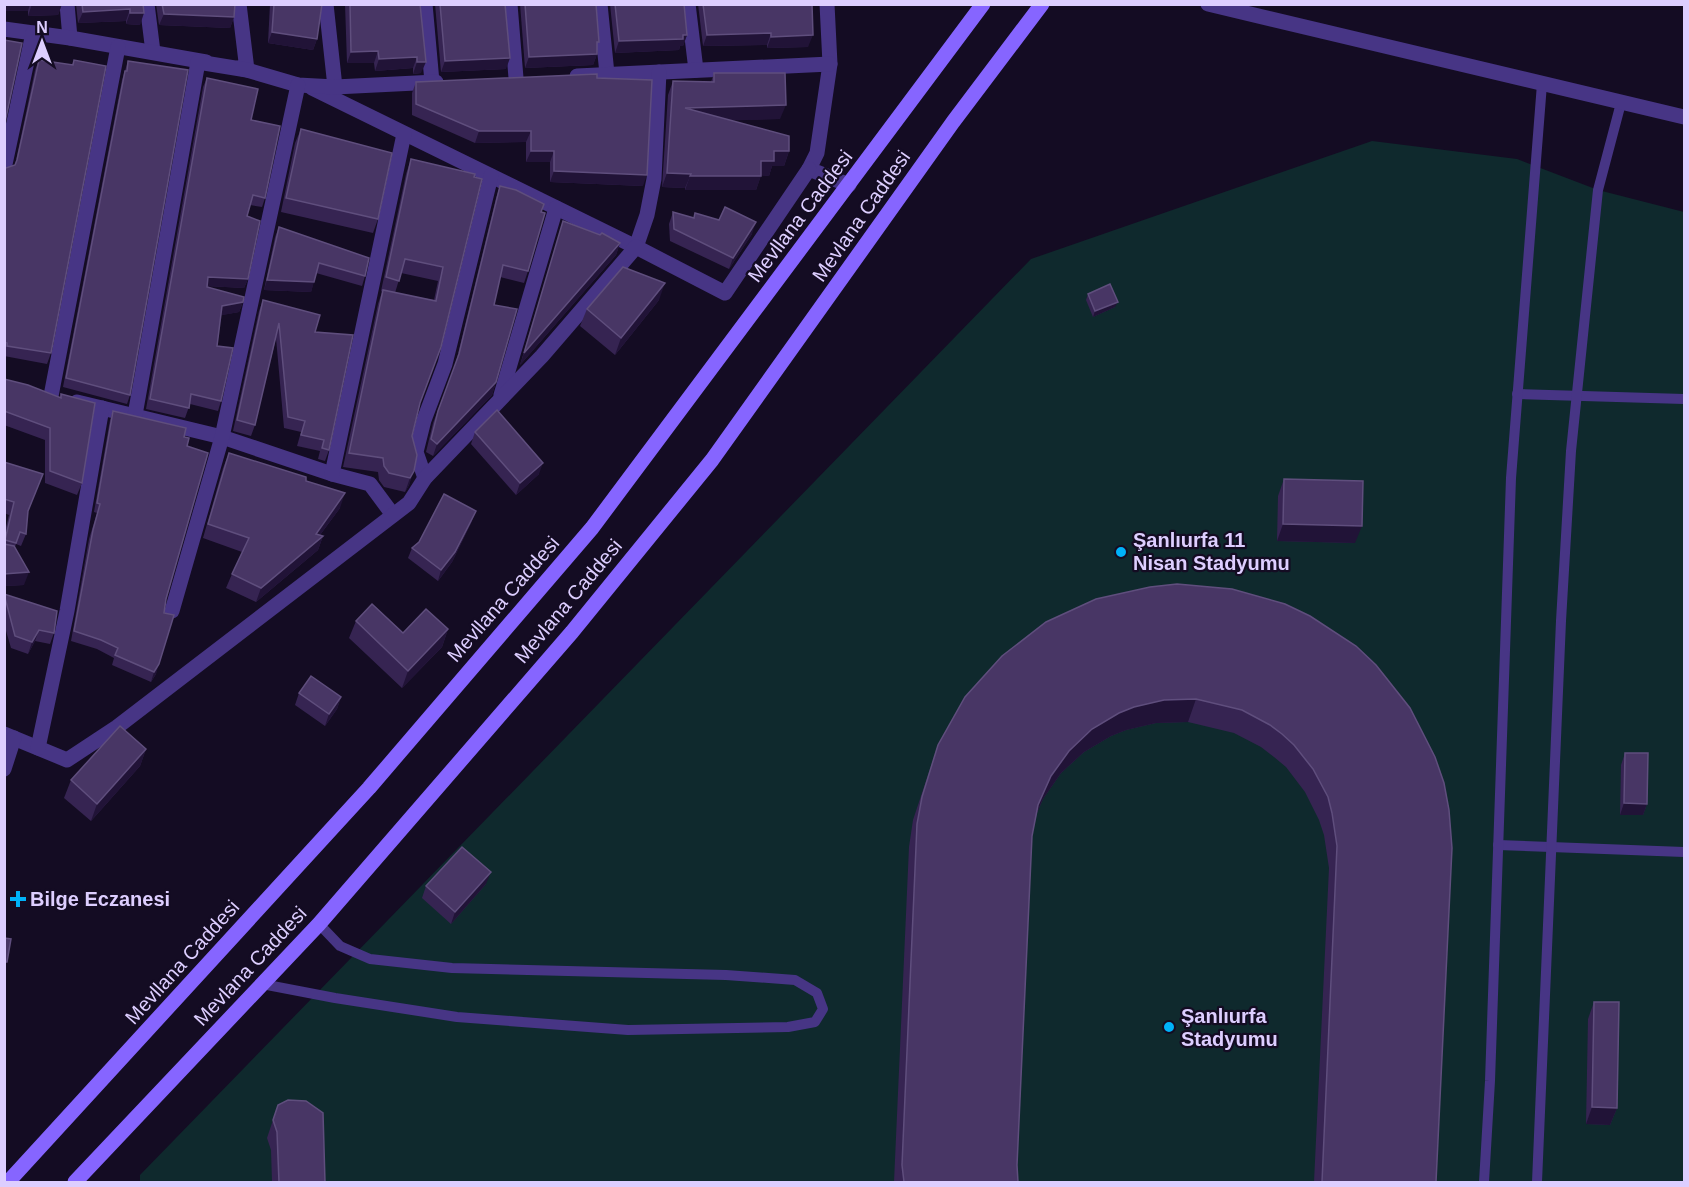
<svg xmlns="http://www.w3.org/2000/svg" width="1689" height="1187" font-family="Arial,sans-serif">
  <style>
    .green { fill: #0f292d }
    .lines { fill: none; stroke-linecap: round; stroke-linejoin: round }
    .service { stroke: #473585; stroke-width: 10 }
    .minor { stroke: #473585; stroke-width: 15 }
    .secondary { stroke: #8665ff; stroke-width: 15 }
    .wall { fill: #362452; fill-rule: evenodd }
    .shaded-wall { fill: #211337 }
    .building { fill: #483665; stroke: #5f4e7d; stroke-width: 1.5 }
    .poi-dot { fill: #00b2f9; stroke: #140c23; stroke-width: 2 }
    .labels { text-anchor: middle; stroke-width: 4.5; stroke-linejoin: round; paint-order: stroke }
    .street-label { font-size: 20px; fill: #ddceff; stroke: #140c23 }
    .poi-label { font-size: 20px; font-weight: bold; fill: #ddceff; stroke: #140c23; text-anchor: start }
  </style>
  <rect width="100%" height="100%" fill="#140c23"/>
  <path class="green" d="M1372 141 1517 159 1598 190 1684 212V1182H140V1175L1031 259Z"/>
  <g class="lines">
    <g class="service">
      <path d="M1517 394 1684 399"/>
      <path d="M1498 845 1684 852"/>
      <path d="M262 984 335 998 457 1017 628 1030 788 1027 815 1022 823 1009 817 993 795 980 726 975 452 968 370 959 340 946 319 924"/>
      <path d="M1484 1182 1490 1081 1511 478 1542 84"/>
      <path d="M1537 1182 1561 621 1571 451 1598 190 1621 103"/>
    </g>
    <g class="minor">
      <path d="M67 4 70 38"/>
      <path d="M147 4 153 52"/>
      <path d="M326 4 335 87"/>
      <path d="M425 4 432 82"/>
      <path d="M510 4 516 78"/>
      <path d="M600 4 607 74"/>
      <path d="M688 4 696 70"/>
      <path d="M827 4 830 64 817 153 809 169 849 185"/>
      <path d="M1208 4 1684 117"/>
      <path d="M4 29 70 38 206 62"/>
      <path d="M238 68 247 70 239 4"/>
      <path d="M577 76 830 64"/>
      <path d="M312 88 636 247 647 215 654 179 659 72"/>
      <path d="M4 169 33 33"/>
      <path d="M501 395 556 208"/>
      <path d="M51 396 118 47"/>
      <path d="M77 402 222 437 332 474 370 484 393 515"/>
      <path d="M135 415 198 62 247 70 298 85 335 87 436 82"/>
      <path d="M332 474 404 134"/>
      <path d="M425 478 416 452 424 420 445 364 491 176"/>
      <path d="M172 611 222 437 298 85"/>
      <path d="M4 734 67 760 117 727 409 503 425 478 542 356 636 247 725 293 809 169"/>
      <path d="M38 748 67 611 102 408"/>
      <path d="M4 769 14 738"/>
    </g>
    <g class="secondary">
      <path d="M8 1182 369 788 592 528 983 4"/>
      <path d="M75 1182 319 924 572 632 712 460 953 122 1042 4"/>
    </g>
  </g>
  <g class="wall">
    <path d="M4 4H62L58 15 28 16V11H4Z"/>
    <path d="M76 4H143L140 25 126 24V21L78 23Z"/>
    <path d="M156 4H235L234 17 230 28 159 25Z"/>
    <path d="M270 4H322L317 39 313 50 268 43Z"/>
    <path d="M345 4H420L421 73 413 74V68L375 71 374 63H347Z"/>
    <path d="M435 4H505L506 69 441 72Z"/>
    <path d="M520 4H596L597 54 593 65 525 68Z"/>
    <path d="M610 4H684L687 35 683 46H680L679 50 615 53Z"/>
    <path d="M698 4H812L808 47 767 48V45L703 46Z"/>
    <path d="M39 60 72 65 74 60 51 353 47 364 4 356V167L6 168 15 165 35 70Z"/>
    <path d="M128 61 130 395 127 404 63 387 122 80Z"/>
    <path d="M714 73 780 119 731 120 789 151 784 166H772L769 176 761 175 756 190H685V188L662 187 668 95 673 81 711 82Z"/>
    <path d="M207 78 251 120 265 198 262 207 250 205 247 216 248 279 244 288 207 286 243 302 239 312 221 315 217 346 221 401 218 411 190 404 185 418 146 409 203 87Z"/>
    <path d="M597 78 643 186 550 182V162H526V142L475 143 412 115V93L416 82Z"/>
    <path d="M301 129 378 219 373 233 281 212 295 143Z"/>
    <path d="M411 159 475 174 412 436 417 455 409 485 405 492 384 487 379 480 378 472 343 467 378 304 382 292 381 291 406 174ZM401 273 438 281 434 300 395 293Z"/>
    <path d="M500 186 541 212 528 271 524 283 500 277 494 305 496 382 492 395 433 456 426 452 433 423 455 366 496 198Z"/>
    <path d="M673 212 752 234 729 269 670 241 669 224Z"/>
    <path d="M563 221 620 243 616 255 520 365Z"/>
    <path d="M279 227 365 276 362 286 316 273 311 292 264 290 275 237Z"/>
    <path d="M1088 294 1115 307 1093 317 1086 300Z"/>
    <path d="M263 300 315 332 329 450 325 461 318 459 320 451 297 446 301 432 284 428 276 338 255 425 251 436 233 431 259 311Z"/>
    <path d="M659 300 615 355 580 326 587 309Z"/>
    <path d="M4 379 60 397 61 394 82 483 77 495 45 483V440L4 425Z"/>
    <path d="M113 411 184 437 187 446 156 674 151 682 112 665 114 658 97 649 71 641 89 539 97 513 94 512 110 420Z"/>
    <path d="M475 432 539 474 516 495 471 444Z"/>
    <path d="M229 453 306 481 340 508 320 535 323 536 318 550 256 602 226 588 232 574 242 552 203 538 223 468Z"/>
    <path d="M4 462 28 512 26 534 21 546 16 544 15 547 24 585 4 586V535L9 515 4 513Z"/>
    <path d="M1284 479 1355 543 1277 541 1278 496Z"/>
    <path d="M472 521 452 562 438 581 408 558 412 548 419 542Z"/>
    <path d="M4 594 54 633 50 644 35 641 28 654 11 648 4 624Z"/>
    <path d="M1285 604 1436 1182H1314L1329 868 1324 835 1319 820 1305 792 1286 767 1274 757 1261 747 1234 733 1188 722 1156 723 1126 730 1111 736 1084 752 1061 773 1043 799 1037 813 1032 836 1017 1165 1018 1182H894L909 847 913 820 938 745Z"/>
    <path d="M356 621 403 633 448 629 442 647 402 688 349 638Z"/>
    <path d="M299 693 341 697 337 709 325 726 295 705Z"/>
    <path d="M146 749 140 766 91 821 64 798 71 780Z"/>
    <path d="M1625 753 1647 804 1643 815H1620L1621 765Z"/>
    <path d="M486 884 451 924 422 898 426 886Z"/>
    <path d="M1594 1002 1617 1108 1610 1125 1586 1124 1588 1019Z"/>
    <path d="M278 1105 325 1182H272L271 1150 267 1138Z"/>
  </g>
  <g class="shaded-wall">
    <path d="M5 4H30L28 11H4Z"/>
    <path d="M32 4H62L58 15 28 16Z"/>
    <path d="M130 9 126 21 78 23 83 12Z"/>
    <path d="M130 13H144L140 25 126 24Z"/>
    <path d="M164 14 234 17 230 28 159 25Z"/>
    <path d="M272 32 317 39 313 50 268 43Z"/>
    <path d="M771 33 767 45 703 46 707 35Z"/>
    <path d="M687 35 683 46H680L679 50 615 53 619 41Z"/>
    <path d="M813 35 808 47 767 48 771 37Z"/>
    <path d="M378 51 374 63H347L351 52Z"/>
    <path d="M597 54 593 65 525 68 529 57Z"/>
    <path d="M417 57 413 68 375 71 379 59Z"/>
    <path d="M510 58 506 69 441 72 445 61Z"/>
    <path d="M417 62H426L421 73 413 74Z"/>
    <path d="M786 105 780 119 680 122 685 108Z"/>
    <path d="M479 131H531L526 142 475 143Z"/>
    <path d="M531 151H554L550 162H526Z"/>
    <path d="M774 151H789L784 166H772L769 176 756 175 761 161Z"/>
    <path d="M554 171 647 175 643 186 550 182Z"/>
    <path d="M667 173 691 174 685 188 662 187Z"/>
    <path d="M690 176H761L756 190H685Z"/>
    <path d="M756 222 752 234 729 269 733 258Z"/>
    <path d="M620 243 616 255 520 365 524 353Z"/>
    <path d="M208 277 248 279 244 288 205 286Z"/>
    <path d="M267 280 314 282 311 292 264 290Z"/>
    <path d="M665 283 659 300 615 355 621 338Z"/>
    <path d="M243 302 239 312 218 316 222 306Z"/>
    <path d="M1118 302 1115 307 1093 317 1095 311Z"/>
    <path d="M496 382 492 395 433 456 437 444Z"/>
    <path d="M543 463 539 474 516 495 520 483Z"/>
    <path d="M414 471 409 485 405 492 410 478Z"/>
    <path d="M345 493 340 508 314 543 323 536 318 550 256 602 261 588 316 534Z"/>
    <path d="M476 511 472 521 452 562 438 581 441 570Z"/>
    <path d="M1283 524 1362 526 1355 543 1277 541Z"/>
    <path d="M29 572 24 585 4 586V574Z"/>
    <path d="M448 629 442 647 402 688 408 671Z"/>
    <path d="M39 630 35 641 28 654 32 642Z"/>
    <path d="M159 664 156 674 151 682 154 672Z"/>
    <path d="M341 697 337 709 325 726 329 714Z"/>
    <path d="M1196 699 1188 722 1156 723 1126 730 1111 736 1084 752 1061 773 1043 799 1030 828 1038 805 1051 776 1069 751 1092 729 1119 713 1134 707 1164 700Z"/>
    <path d="M146 749 140 766 91 821 97 804Z"/>
    <path d="M1624 803 1647 804 1643 815H1620Z"/>
    <path d="M491 872 486 884 451 924 455 912Z"/>
    <path d="M1592 1107 1617 1108 1610 1125 1586 1124Z"/>
  </g>
  <g class="building">
    <path d="M82 4H143L144 13H130V9L83 12Z"/>
    <path d="M162 4H235L234 17 164 14Z"/>
    <path d="M274 4H322L317 39 272 32Z"/>
    <path d="M350 4H420L426 62H417V57L379 59 378 51 351 52Z"/>
    <path d="M440 4H505L510 58 445 61Z"/>
    <path d="M525 4H596L599 42H597V54L529 57Z"/>
    <path d="M615 4H684L687 35H683V39L619 41Z"/>
    <path d="M703 4H812L813 35 771 37V33L707 35Z"/>
    <path d="M4 40 22 43 4 127Z"/>
    <path d="M39 60 73 65 74 60 106 66 51 353 7 346V343L4 342V167L6 168 15 165 17 160Z"/>
    <path d="M128 61 188 70 130 395 66 378 125 71H127Z"/>
    <path d="M714 73H785L786 105 685 108 789 136V151H774V161H761V176H690L691 174 667 173 673 81 714 82Z"/>
    <path d="M597 74V78L652 80 647 175 554 171V151H531V131H479L416 104V82Z"/>
    <path d="M207 78 258 89 251 120 280 126 265 198 253 195 247 216 260 221 248 279 208 277 207 287 244 297 243 302 222 306 217 346 233 348 221 401 191 394 189 408 150 399Z"/>
    <path d="M301 129 392 153 378 219 286 198Z"/>
    <path d="M411 159 475 174 474 177 482 179 441 347 420 403 412 436 417 455 414 471 410 478 389 473 384 466 383 458 349 453 383 290 436 301 443 267 405 259 399 281 386 277Z"/>
    <path d="M500 186 516 190 544 204 541 212 545 213 528 271 503 265 494 305 517 309 496 382 437 444 431 439 438 411 459 354Z"/>
    <path d="M725 207 756 222 733 258 674 229 673 212 694 218 695 213 719 220Z"/>
    <path d="M563 221 600 235 602 233 620 243 524 353Z"/>
    <path d="M279 227 369 258 365 276 319 263 314 282 267 280Z"/>
    <path d="M623 267 665 283 621 338 587 309Z"/>
    <path d="M1110 284 1118 302 1095 311 1088 294Z"/>
    <path d="M263 300 320 315 315 332 353 335 329 450 322 448 324 440 301 435 305 421 288 417 279 323 255 425 237 420Z"/>
    <path d="M4 379 28 385 61 398V394L95 403 82 483 50 471V428L4 411Z"/>
    <path d="M497 410 543 463 520 483 475 432Z"/>
    <path d="M113 411 186 428 184 437 189 438 187 446 208 453 166 599 164 613 174 615 159 664 154 672 115 655 118 648 101 640 74 631 93 530 100 504 97 503Z"/>
    <path d="M229 453 306 477V481L345 493 316 534 323 536 261 588 232 574 249 538 208 524Z"/>
    <path d="M4 462 43 474 28 511 26 534 20 532 16 543 5 540 14 502 4 499Z"/>
    <path d="M1284 479 1363 481 1362 526 1283 524Z"/>
    <path d="M444 494 476 511 455 552 441 570 412 548 419 542Z"/>
    <path d="M4 544 14 546 29 572 4 574Z"/>
    <path d="M1177 584 1232 589 1285 604 1310 616 1356 646 1376 665 1410 708 1435 757 1444 783 1449 810 1452 848 1436 1182H1322L1337 846 1332 813 1328 797 1313 769 1294 745 1282 734 1270 725 1242 710 1196 699 1164 700 1134 707 1119 713 1092 729 1069 751 1051 776 1038 805 1032 836 1017 1165 1018 1182H904L902 1165 917 824 922 797 938 745 965 697 1002 656 1046 622 1096 599 1150 587Z"/>
    <path d="M4 594 57 611 54 633 39 630 32 642 15 636Z"/>
    <path d="M372 604 403 633 426 609 448 629 408 671 356 621Z"/>
    <path d="M311 676 341 697 329 714 299 693Z"/>
    <path d="M120 726 146 749 97 804 71 780Z"/>
    <path d="M1625 753H1648L1647 804 1624 803Z"/>
    <path d="M462 847 491 872 455 912 426 886Z"/>
    <path d="M4 938 11 939 7 962H4Z"/>
    <path d="M1594 1002H1619L1617 1108 1592 1107Z"/>
    <path d="M288 1100 306 1101 323 1113 325 1182H279L277 1132 273 1120 278 1105Z"/>
  </g>
  <g class="poi-dot">
    <circle cx="1121" cy="552" r="6"/>
    <path d="M15 890h6v6h6v6h-6v6h-6v-6h-6v-6h6z"/>
    <circle cx="1169" cy="1027" r="6"/>
  </g>
  <g class="labels">
    <g class="street-label">
      <text transform="translate(800 216) rotate(-53)" y="7">Mevllana Caddesi</text>
      <text transform="translate(861 216) rotate(-55)" y="7">Mevlana Caddesi</text>
      <text transform="translate(503 599) rotate(-49)" y="7">Mevllana Caddesi</text>
      <text transform="translate(568 601) rotate(-50)" y="7">Mevlana Caddesi</text>
      <text transform="translate(182 962) rotate(-48)" y="7">Mevllana Caddesi</text>
      <text transform="translate(250 966) rotate(-47)" y="7">Mevlana Caddesi</text>
    </g>
    <g class="poi-label">
      <text x="1133" y="547">Şanlıurfa 11<tspan x="1133" dy="23">Nisan Stadyumu</tspan></text>
      <text x="30" y="906">Bilge Eczanesi</text>
      <text x="1181" y="1023">Şanlıurfa<tspan x="1181" dy="23">Stadyumu</tspan></text>
    </g>
  </g>
  <rect width="1689" height="1187" fill="none" stroke="#ddceff" stroke-width="12"/>
  <g transform="translate(42 42)" stroke="#140c23" stroke-width="4.5" paint-order="stroke">
  <path d="M0-4.5L10 22L0 15L-10 22Z" fill="#ddceff"/>
  <text y="-9" font-size="16" font-weight="bold" text-anchor="middle" fill="#ddceff">N</text>
  </g>
</svg>
